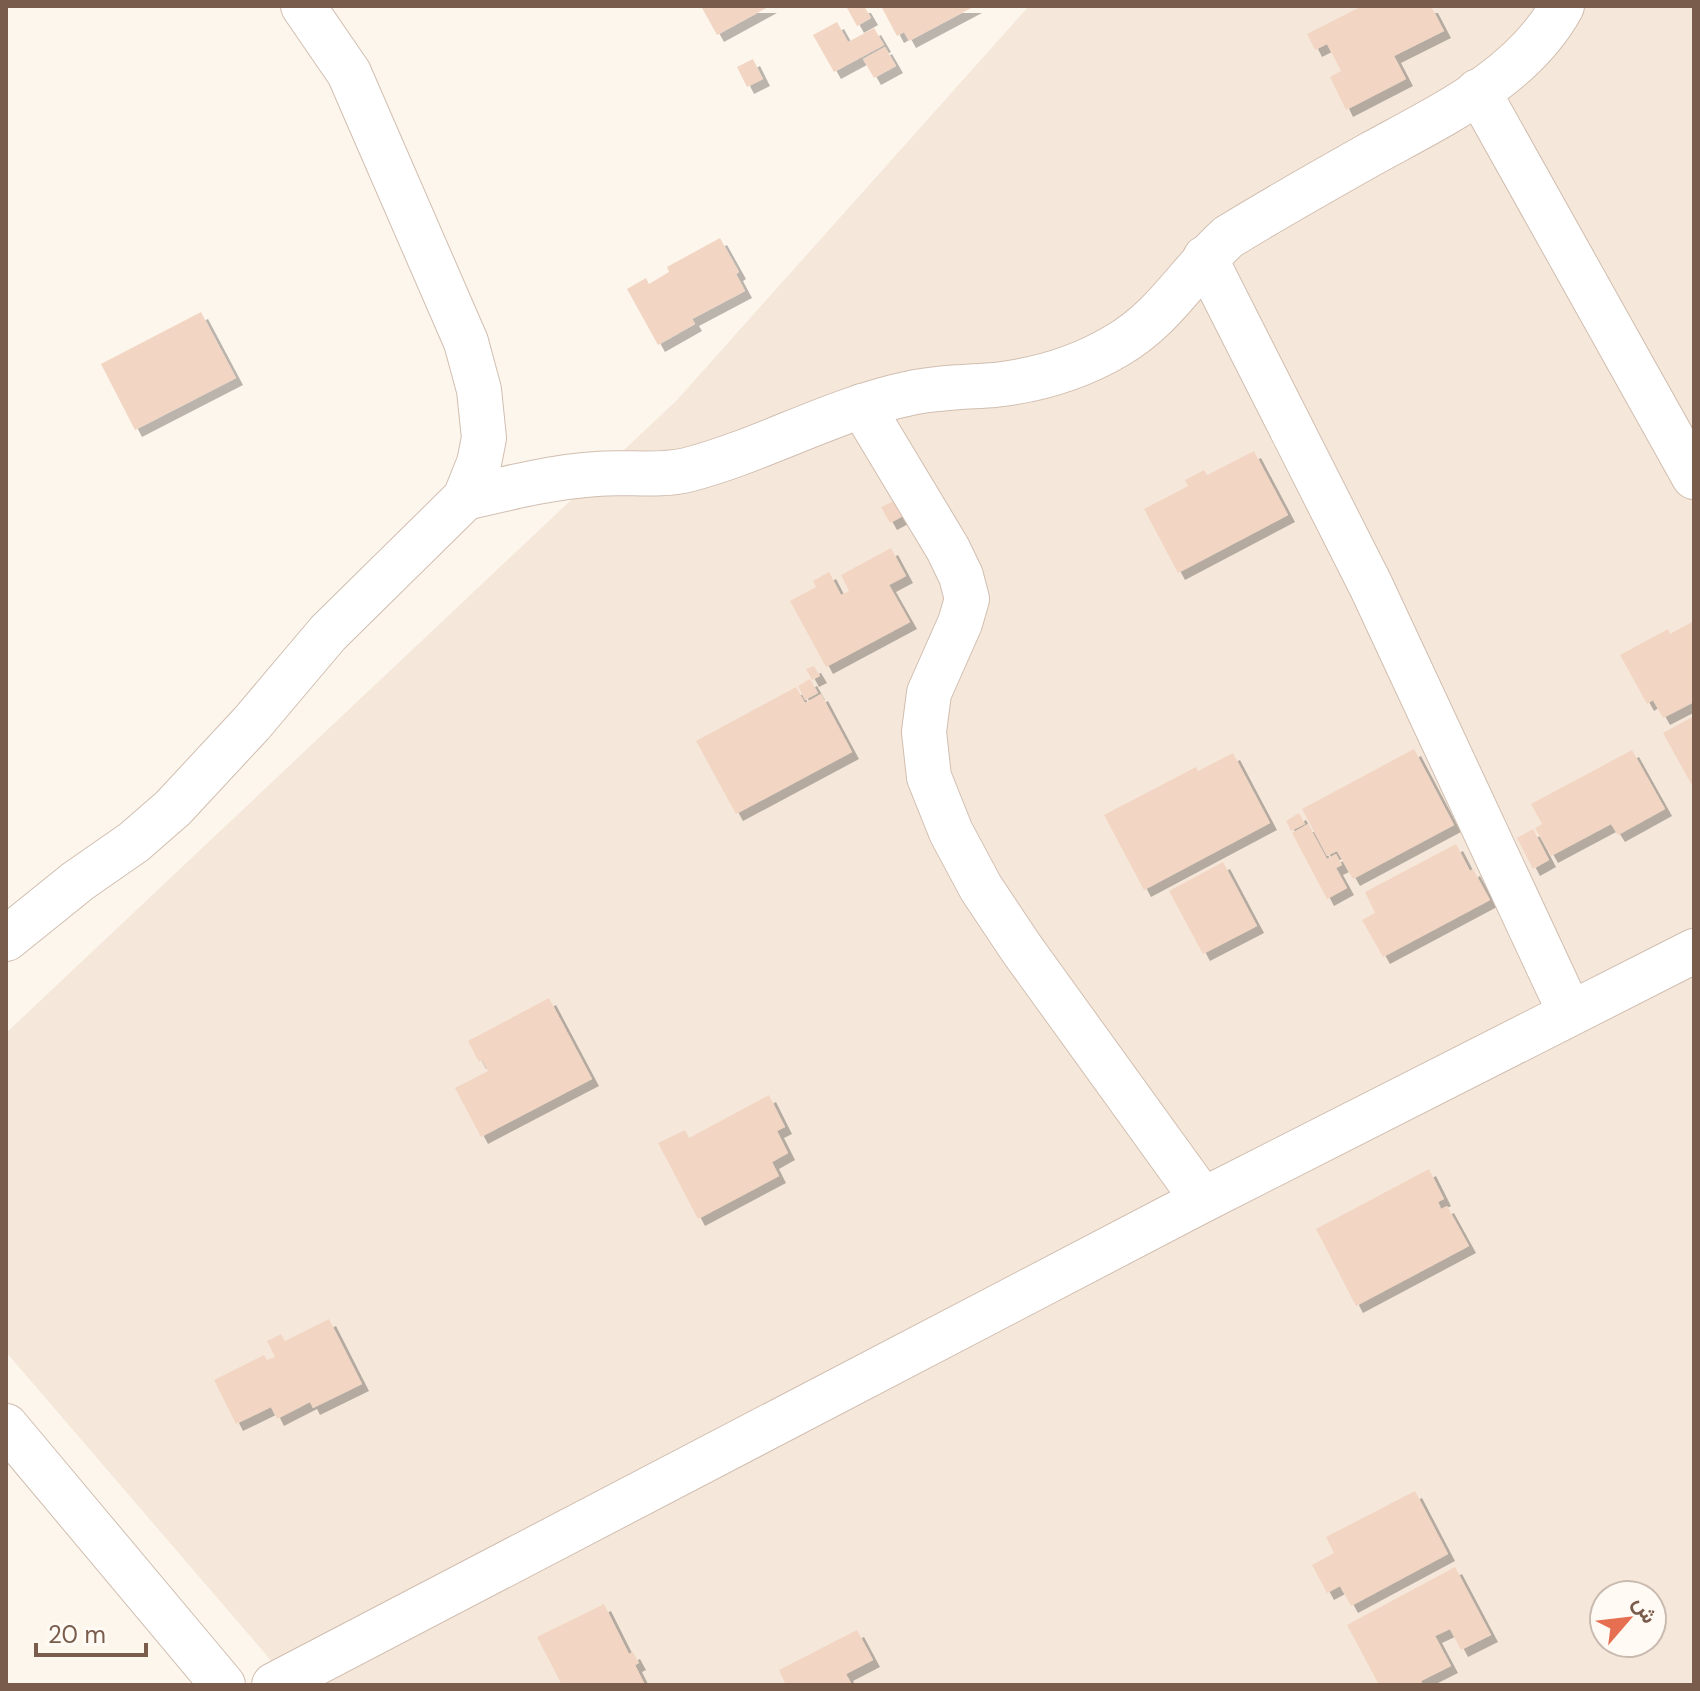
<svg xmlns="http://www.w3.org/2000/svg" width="1700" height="1691" font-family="'DM Sans',Vazirmatn,sans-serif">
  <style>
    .residential { fill: #f5e8da; fill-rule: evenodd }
    .building { fill: #f3d5c3; filter: url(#shadow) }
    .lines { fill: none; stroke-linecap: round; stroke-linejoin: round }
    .minor-casing { stroke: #d1beb0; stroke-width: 46 }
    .minor { stroke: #fff; stroke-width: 44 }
  </style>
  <defs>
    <filter id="shadow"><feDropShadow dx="7" dy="7" stdDeviation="0" flood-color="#0004"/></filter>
  </defs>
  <rect width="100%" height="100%" fill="#fdf6ec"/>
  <path class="residential" d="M1029 6H1694V1685H292L6 1352V1033L677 400ZM1604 1595H1652V1643H1604Z"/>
  <g class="building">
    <path d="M701 6H770L717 35Z"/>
    <path d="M846 6H864L871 18 857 26Z"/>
    <path d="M881 6H975L909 41 904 32 897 36Z"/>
    <path d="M1362 6H1431L1444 31 1394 56 1406 79 1346 110 1330 77 1341 71 1327 44 1315 50 1307 34Z"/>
    <path d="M837 22 848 42 874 28 884 45 834 72 813 35Z"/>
    <path d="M885 47 896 66 874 78 863 59Z"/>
    <path d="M753 59 763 79 747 87 737 67Z"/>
    <path d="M720 238 739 272 736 274 745 291 692 319 695 324 658 345 627 289 646 278 649 284 669 272 667 267Z"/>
    <path d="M201 312 236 378 135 430 101 364Z"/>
    <path d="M1254 451 1288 515 1178 573 1144 509 1188 486 1185 480 1204 470 1207 475Z"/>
    <path d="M894 501 903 516 890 523 881 507Z"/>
    <path d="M891 548 906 576 889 585 910 622 826 667 790 601 816 587 813 581 829 572 841 595 849 591 841 575Z"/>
    <path d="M1694 621V702L1663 718 1653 700 1647 704 1620 655 1668 629 1670 634Z"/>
    <path d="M814 666 820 676 812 680 806 669Z"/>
    <path d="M810 679 818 693 805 700 798 686Z"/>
    <path d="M796 687 805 703 821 694 852 752 736 814 696 741Z"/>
    <path d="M1694 716V789L1663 733Z"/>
    <path d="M1414 749 1454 825 1353 879 1337 851 1327 856 1302 809Z"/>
    <path d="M1632 750 1665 809 1618 835 1611 824 1551 856 1535 828 1542 824 1531 804Z"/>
    <path d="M1233 753 1270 823 1144 890 1104 815 1196 767 1198 771Z"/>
    <path d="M1299 813 1305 824 1291 831 1286 821Z"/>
    <path d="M1308 824 1327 859 1336 854 1342 865 1336 868 1347 888 1327 899 1292 833Z"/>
    <path d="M1533 829 1549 860 1533 869 1517 838Z"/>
    <path d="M1456 844 1470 871 1473 869 1490 900 1383 957 1362 920 1375 913 1365 892Z"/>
    <path d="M1223 862 1257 926 1203 954 1169 891Z"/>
    <path d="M549 998 592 1079 481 1137 455 1088 488 1071 482 1060 479 1062 468 1041Z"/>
    <path d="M769 1095 785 1127 777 1131 788 1153 772 1162 779 1176 698 1219 658 1143 685 1130 689 1138Z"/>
    <path d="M1429 1169 1444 1199 1438 1202 1441 1209 1447 1206 1469 1246 1356 1306 1316 1229Z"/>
    <path d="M329 1319 362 1384 313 1408 310 1402 277 1419 271 1407 236 1424 214 1380 264 1355 267 1360 275 1357 267 1341 281 1334 285 1341Z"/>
    <path d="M1415 1491 1448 1554 1351 1606 1340 1586 1327 1593 1312 1565 1334 1553 1326 1537Z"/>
    <path d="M1455 1567 1491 1635 1461 1650 1450 1629 1435 1636 1451 1666 1421 1681 1422 1685H1379L1347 1625Z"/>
    <path d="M604 1604 629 1654 633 1652 639 1663 635 1665 645 1685H562L537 1637Z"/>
    <path d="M857 1630 873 1660 846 1674 852 1685H786L779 1670Z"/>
  </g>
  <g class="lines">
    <defs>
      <g id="minor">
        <path d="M1478 91 1694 477"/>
        <path d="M1205 258 1371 586 1570 1013"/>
        <path d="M862 406 948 549 961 576 967 599 960 623 929 693 924 732 929 777 951 832 981 888 1021 948 1203 1200"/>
        <path d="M465 498C508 488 552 477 596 474 626 471 658 477 687 470 764 450 833 409 911 393 938 387 967 387 995 385 1038 380 1079 368 1116 346 1165 318 1188 273 1228 237 1275 208 1323 181 1371 154 1440 116 1523 78 1562 6"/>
        <path d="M6 939 78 881 134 842 173 808 252 723 328 633 465 498 479 463 484 438 479 390 466 342 349 73 303 6"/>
        <path d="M6 1426 223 1685"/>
        <path d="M274 1685 1203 1200 1694 951"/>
      </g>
    </defs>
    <use href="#minor" class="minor-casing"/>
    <use href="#minor" class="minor"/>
  </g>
  <rect width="1700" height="1691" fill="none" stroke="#7a5c4d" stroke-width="16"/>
  <g transform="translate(1628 1619) rotate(62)"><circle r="38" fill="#fffaf3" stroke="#cabbb1" stroke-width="2"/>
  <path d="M0-6L14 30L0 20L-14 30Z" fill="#e76f51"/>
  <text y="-12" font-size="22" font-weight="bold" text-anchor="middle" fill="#7a5c4d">ش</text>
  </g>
  <path d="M36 1643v12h110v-12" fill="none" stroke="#7a5c4d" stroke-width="4"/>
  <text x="48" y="1643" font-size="24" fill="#7a5c4d" stroke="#fffaf3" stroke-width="6" paint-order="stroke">20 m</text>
</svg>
